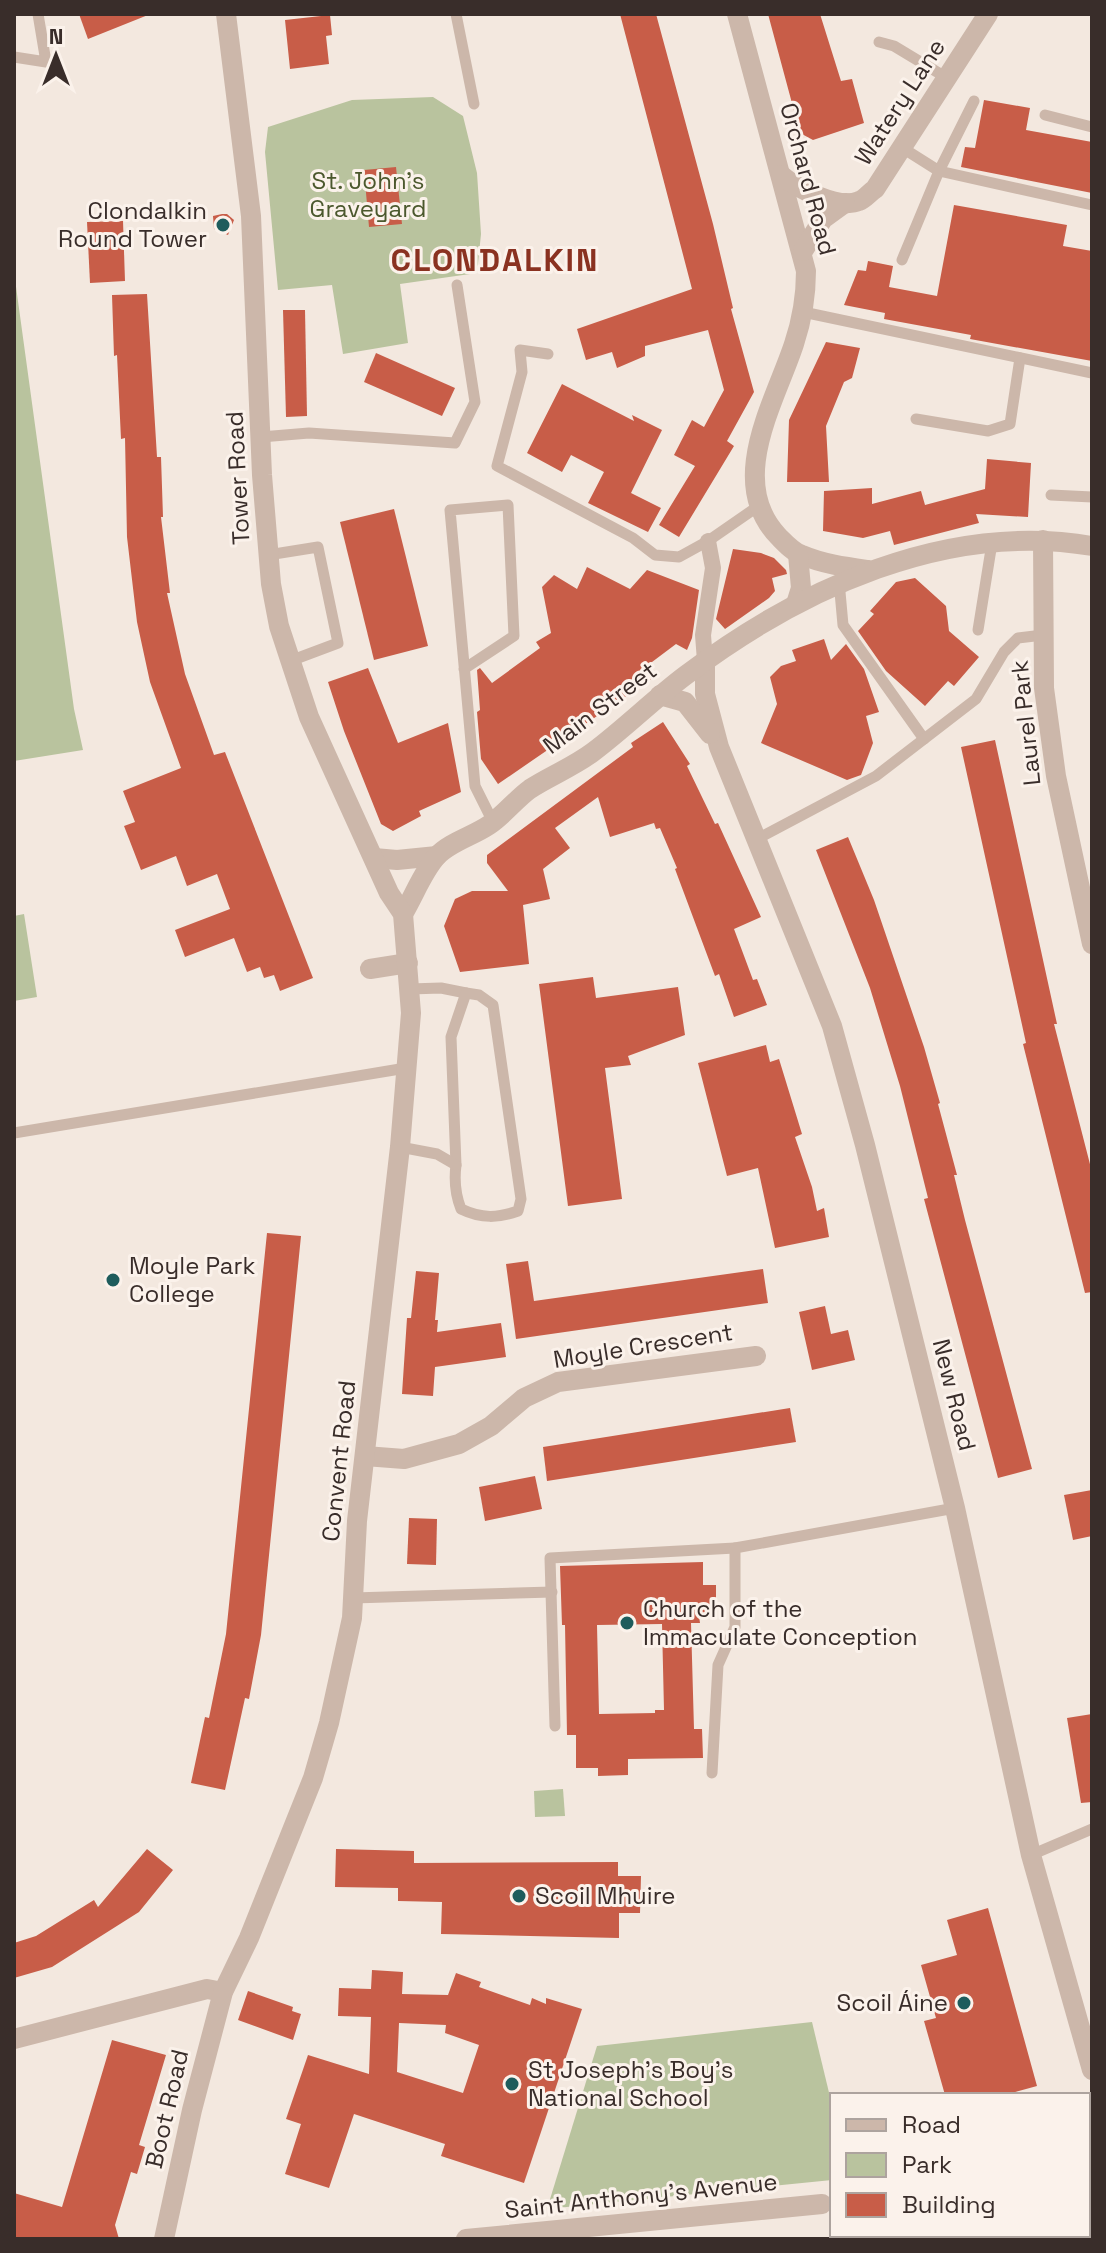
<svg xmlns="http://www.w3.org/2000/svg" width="1106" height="2253" font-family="'Space Grotesk',sans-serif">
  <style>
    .green { fill: #b9c39e }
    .building { fill: #c85d48; fill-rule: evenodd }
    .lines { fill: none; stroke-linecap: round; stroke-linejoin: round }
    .service { stroke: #ccb7aa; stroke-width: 11 }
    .pedestrian { stroke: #ccb7aa; stroke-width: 16 }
    .minor { stroke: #ccb7aa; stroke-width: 20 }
    .tertiary { stroke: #ccb7aa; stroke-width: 20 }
    .poi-dot { fill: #1e5c5c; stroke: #fbf2eb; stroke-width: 3 }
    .labels { text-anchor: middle; stroke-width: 6; stroke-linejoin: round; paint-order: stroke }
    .street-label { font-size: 24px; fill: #392d2a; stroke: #fbf2eb }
    .park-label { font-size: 24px; fill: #4b582d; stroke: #fbf2eb }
    .poi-label { font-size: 24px; fill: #392d2a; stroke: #fbf2eb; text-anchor: start }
    .district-label { font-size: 32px; font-weight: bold; letter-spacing: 2px; fill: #8a3221; stroke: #fbf2eb }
  </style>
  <rect width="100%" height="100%" fill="#f3e8df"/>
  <g class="green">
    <path d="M433 97 463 116 477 173 481 234 477 273 400 284 408 343 343 354 332 285 278 290 265 152 268 127 352 100Z"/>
    <path d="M14 272 74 709 83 750 14 761Z"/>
    <path d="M24 914 37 997 14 1001V916Z"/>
    <path d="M563 1789 565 1816 535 1817 534 1791Z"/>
    <path d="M812 2022 832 2105V2180L547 2209 597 2046Z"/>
  </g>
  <g class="building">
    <path d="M79 14H148V15L88 39Z"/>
    <path d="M620 14H656L713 224 733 308 731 309 754 392 727 441 734 446 679 537 659 525 695 466 674 455 692 420 704 427 724 390 708 330 645 346V356L617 368 612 352 586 360 577 329 692 289Z"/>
    <path d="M768 14H820L841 81 852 79 864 123 813 140 800 133Z"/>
    <path d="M330 15 332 35 326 36 329 64 290 69 285 20Z"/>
    <path d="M984 100 1030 108 1026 130 1092 142V193L961 167 965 147 975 148Z"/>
    <path d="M396 167 402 224 369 227 364 170Z"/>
    <path d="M954 205 1067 225 1063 246 1092 251V361L970 339 971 335 884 319 885 313 844 305 858 270 866 271 868 261 893 266 889 287 937 296Z"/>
    <path d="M222 214H227L234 220 228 235 214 229 213 216Z"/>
    <path d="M123 221 125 281 90 283 87 222Z"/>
    <path d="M147 294 157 457H161L163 517H161L170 593H167L185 674 214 755 225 752 313 978 280 991 274 975 264 978 260 967 247 972 234 938 185 957 175 930 230 909 217 874 187 886 176 856 141 870 124 826 135 822 123 791 181 768 150 682 137 622 127 537 125 438 121 439 117 355 114 356 112 295Z"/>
    <path d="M283 310H305L307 416 286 417Z"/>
    <path d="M826 342 860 348 852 378 844 382 826 426 829 482H787L789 420Z"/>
    <path d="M376 353 455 388 442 416 364 382Z"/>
    <path d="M562 384 634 421 632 415 662 430 631 493 661 508 648 532 588 503 604 472 571 455 562 472 527 453Z"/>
    <path d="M987 459 1031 463 1028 517 976 514 979 523 894 545 890 531 863 538 823 531 824 491 872 488V504L921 491 925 505 985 489Z"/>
    <path d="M394 509 428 646 374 660 340 522Z"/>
    <path d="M733 549 761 553 774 558 786 570 787 574 772 578 775 591 769 598 725 629 716 619Z"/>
    <path d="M587 567 630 589 647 570 699 590 692 638 687 650 676 644 644 668 651 679 498 784 481 759 477 712 480 710 477 670 480 668 492 683 540 648 536 642 551 633 542 587 554 575 577 589Z"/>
    <path d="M915 578 946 606 949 631 979 657 954 686 948 681 925 706 886 671 858 631 874 614 870 611 896 582Z"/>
    <path d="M824 639 831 660 846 644 864 669 879 712 866 716 873 743 861 775 847 780 761 743 777 704 770 677 781 666 796 661 792 650Z"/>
    <path d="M368 668 398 743 448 723 461 792 419 811 421 816 393 831 381 824 344 731 328 682Z"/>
    <path d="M663 722 690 764 687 766 715 824 718 823 761 917 734 929 753 980 757 979 767 1005 734 1017 719 974 715 976 675 869 677 868 660 828 656 829 654 823 610 837 598 797 555 828 570 848 543 869 550 899 523 905 529 964 460 972 444 926 455 899 472 891H508L487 863V855L633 747 631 743Z"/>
    <path d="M995 740 1057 1024H1054L1092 1172V1292L1085 1293 1023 1044 1026 1043 961 747Z"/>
    <path d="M848 837 874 900 924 1047 940 1103 938 1104 957 1175H954L965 1220 1032 1469 998 1478 924 1199 928 1198 900 1086 870 988 816 850Z"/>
    <path d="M593 977 596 998 678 987 685 1035 628 1056 631 1065 605 1068 622 1199 568 1206 539 984Z"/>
    <path d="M766 1045 770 1062 779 1059 802 1134 795 1137 812 1187 817 1211 824 1208 829 1237 775 1248 758 1168 727 1176 698 1063Z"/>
    <path d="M267 1233 301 1236 261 1635 249 1699 245 1698 225 1790 191 1783 205 1717 209 1718 226 1634Z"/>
    <path d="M528 1261 534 1301 763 1269 768 1303 516 1339 506 1264Z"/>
    <path d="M416 1271 439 1273 435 1320H438L437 1332 501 1323 506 1357 435 1367 433 1396 402 1394 407 1318H411Z"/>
    <path d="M825 1306 831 1334 848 1330 855 1360 812 1370 799 1312Z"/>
    <path d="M790 1408 796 1442 547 1481 543 1447Z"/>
    <path d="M535 1476 542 1509 485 1521 479 1487Z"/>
    <path d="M1092 1490V1536L1073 1540 1064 1495Z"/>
    <path d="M409 1518 437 1519 436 1565 407 1564Z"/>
    <path d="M703 1562V1585H716V1607H707V1616H699L700 1623H691L694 1729H702L703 1758 628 1759V1775L598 1776V1768H576V1735H567L565 1625H562L560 1566ZM662 1624 664 1710H655V1713L599 1714 597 1625Z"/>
    <path d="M1092 1714V1802L1081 1803 1067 1718Z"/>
    <path d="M147 1849 173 1870 139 1912 52 1967 14 1978V1943L36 1936 94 1900 98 1907Z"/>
    <path d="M336 1849 414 1851V1863L618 1862V1876H641L640 1913H619V1938L441 1934 442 1902 398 1901V1888L335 1887Z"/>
    <path d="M988 1908 1037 2086 1004 2095H945L924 2021 936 2018 921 1965 957 1955 947 1920Z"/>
    <path d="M372 1970 403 1972 402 1994 448 1995 456 1973 481 1982 479 1987 530 2005 532 1998 546 2004V1998L582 2009 524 2183 441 2156 445 2144 354 2114 329 2188 285 2174 301 2124 286 2119 308 2055 369 2074 371 2017 338 2016 339 1988 371 1989ZM399 2023 446 2025 445 2033 479 2045 463 2093 397 2072Z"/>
    <path d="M248 1991 293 2007 292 2011 301 2014 293 2040 238 2020Z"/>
    <path d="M112 2040 166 2055 139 2145 145 2147 137 2174 131 2172 115 2225 119 2239H14V2193L62 2207Z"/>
  </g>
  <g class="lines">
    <g class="service">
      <path d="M456 14 474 104"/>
      <path d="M879 42 894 46 947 78"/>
      <path d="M14 57 46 62 38 14"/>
      <path d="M1045 115 1092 127"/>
      <path d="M901 147 939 171 1092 205"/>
      <path d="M902 260 939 171 974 101"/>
      <path d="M803 312 1092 373"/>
      <path d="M548 354 520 350 522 372 497 466 633 538 655 555 679 557 708 541 760 505"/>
      <path d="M916 419 988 431 1010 424 1020 358"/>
      <path d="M261 437 309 433 455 443 475 402 457 285"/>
      <path d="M1051 495 1092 497"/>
      <path d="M268 555 318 547 338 643 290 661"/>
      <path d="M839 581 843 625 924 739"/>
      <path d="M978 630 992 543"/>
      <path d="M464 669 514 636 508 505 450 510 475 786 493 822"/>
      <path d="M757 839 876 776 976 699 1004 652 1018 638 1043 635"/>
      <path d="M410 989 441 988 466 993"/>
      <path d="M466 993 479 995 493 1005 521 1199 518 1211C498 1218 482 1219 461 1209 455 1194 454 1181 456 1165L451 1037Z"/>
      <path d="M14 1133 406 1068"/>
      <path d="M400 1147 437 1154 456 1165"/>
      <path d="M353 1598 552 1592"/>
      <path d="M555 1726 550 1558 735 1548"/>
      <path d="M712 1773 718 1665 735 1627V1548L955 1508"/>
      <path d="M1031 1855 1092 1829"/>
    </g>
    <path class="pedestrian" d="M705 661 703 635 713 568 708 541"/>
    <g class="minor">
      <path d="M1043 540 1044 688 1056 776 1092 944"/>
      <path d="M370 969 408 963"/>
      <path d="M365 1456 404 1459 459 1444 491 1426 524 1398 558 1382 756 1356"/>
      <path d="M14 2039 207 1989 223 1992"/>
      <path d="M466 2239 822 2204"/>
    </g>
    <g class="tertiary">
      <path d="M737 14 806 271C806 296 802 320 794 344 775 402 726 481 778 536 785 543 793 552 802 555 823 564 846 567 868 570"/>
      <path d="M781 175C796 188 839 210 859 201 865 199 870 192 875 189L988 14"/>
      <path d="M803 251 823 219 845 203"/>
      <path d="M796 604 801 588 798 554"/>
      <path d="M705 661V694L719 747 832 1026 865 1145 955 1508 1031 1855 1092 2070"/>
      <path d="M660 695 685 702 710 734"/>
      <path d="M374 858 397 860 437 856"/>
      <path d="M403 914C414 896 423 871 437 856 450 842 473 836 489 825 504 815 515 800 530 789 550 776 573 767 593 752 625 728 654 699 686 675 800 589 946 521 1092 546"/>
      <path d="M164 2239 192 2110 223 1992 249 1938 313 1778 329 1723 352 1618 357 1521 400 1147 411 1013 403 914 389 893 309 717 279 626 271 584 262 475 251 216 226 14"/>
    </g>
  </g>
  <g class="poi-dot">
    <circle cx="223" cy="225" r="8"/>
    <circle cx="113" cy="1280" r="8"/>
    <circle cx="627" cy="1623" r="8"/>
    <circle cx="519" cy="1896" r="8"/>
    <circle cx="964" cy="2003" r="8"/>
    <circle cx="512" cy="2084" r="8"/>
  </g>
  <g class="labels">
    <g class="street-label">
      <text transform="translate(900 102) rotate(-57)" y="8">Watery Lane</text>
      <text transform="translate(808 179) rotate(75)" y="8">Orchard Road</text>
      <text transform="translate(238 478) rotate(-93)" y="8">Tower Road</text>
      <text transform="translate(600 708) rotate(-37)" y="8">Main Street</text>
      <text transform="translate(1026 723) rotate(-96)" y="8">Laurel Park</text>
      <text transform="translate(643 1346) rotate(-9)" y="8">Moyle Crescent</text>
      <text transform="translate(954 1395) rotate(76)" y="8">New Road</text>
      <text transform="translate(339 1461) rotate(-84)" y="8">Convent Road</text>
      <text transform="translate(167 2109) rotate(-77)" y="8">Boot Road</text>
      <text transform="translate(641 2196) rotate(-6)" y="8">Saint Anthony's Avenue</text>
    </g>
    <g class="park-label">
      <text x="368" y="189">St. John's<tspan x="368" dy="28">Graveyard</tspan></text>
    </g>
    <g class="poi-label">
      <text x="207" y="219" text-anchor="end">Clondalkin<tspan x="207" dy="28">Round Tower</tspan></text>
      <text x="129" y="1274">Moyle Park<tspan x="129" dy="28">College</tspan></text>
      <text x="643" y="1617">Church of the<tspan x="643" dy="28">Immaculate Conception</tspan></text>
      <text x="535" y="1904">Scoil Mhuire</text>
      <text x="948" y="2011" text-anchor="end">Scoil Áine</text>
      <text x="528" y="2078">St Joseph's Boy's<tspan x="528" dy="28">National School</tspan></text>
    </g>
    <g class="district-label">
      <text x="495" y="271">CLONDALKIN</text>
    </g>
  </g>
  <rect width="1106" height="2253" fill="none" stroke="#392d2a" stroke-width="32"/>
  <rect x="830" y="2093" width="260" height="144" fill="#fbf2eb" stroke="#ada39e" stroke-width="2"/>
  <rect x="846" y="2119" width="40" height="12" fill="#ccb7aa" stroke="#ada39e" stroke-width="2"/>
  <text x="902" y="2133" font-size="24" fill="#392d2a">Road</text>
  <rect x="846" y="2153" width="40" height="24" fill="#b9c39e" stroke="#ada39e" stroke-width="2"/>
  <text x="902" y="2173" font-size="24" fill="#392d2a">Park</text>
  <rect x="846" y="2193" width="40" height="24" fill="#c85d48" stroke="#ada39e" stroke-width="2"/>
  <text x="902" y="2213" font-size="24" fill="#392d2a">Building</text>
  <g transform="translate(56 56)" stroke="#fbf2eb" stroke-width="6" paint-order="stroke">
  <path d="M0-6L14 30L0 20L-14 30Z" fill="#392d2a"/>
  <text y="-12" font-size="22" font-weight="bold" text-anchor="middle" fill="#392d2a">N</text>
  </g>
</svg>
